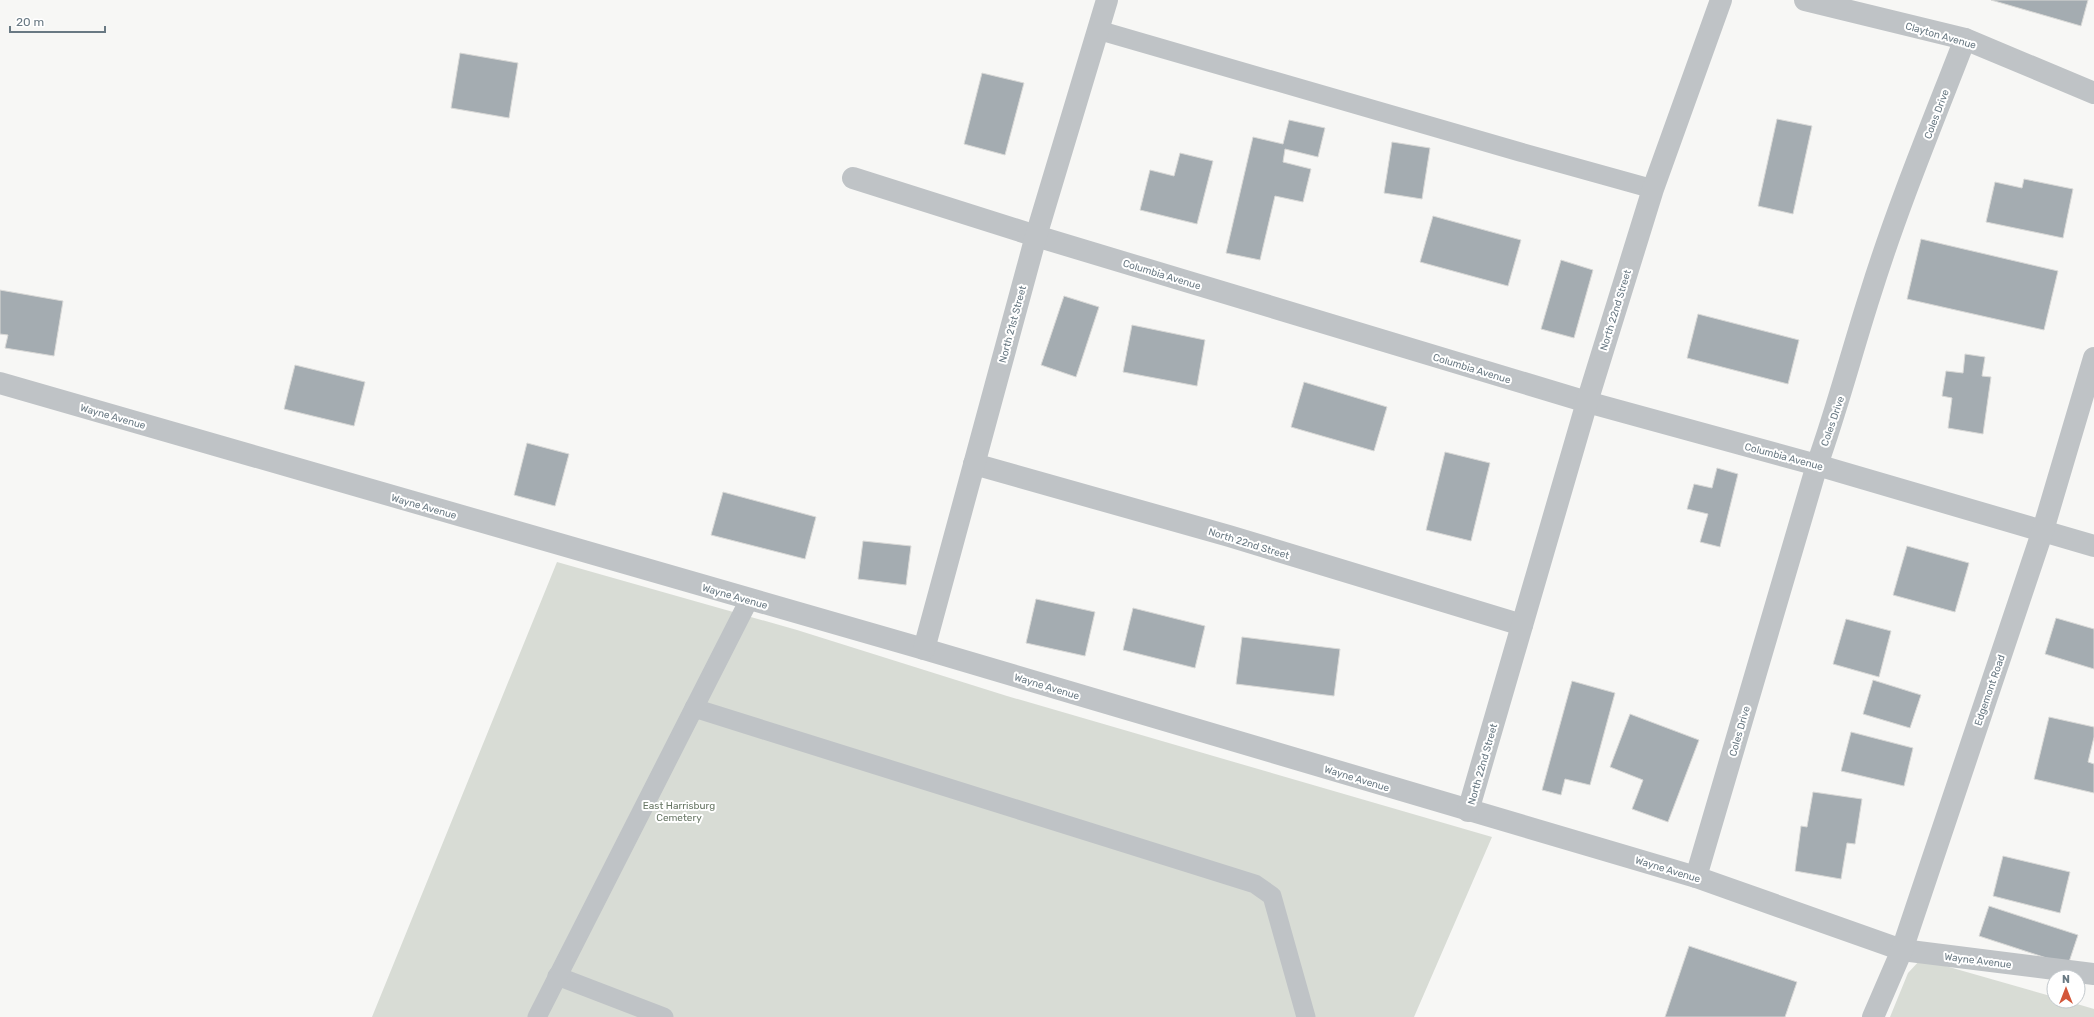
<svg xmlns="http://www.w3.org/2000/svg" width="2094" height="1017" font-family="Rubik,sans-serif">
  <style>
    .green { fill: #d8dcd5 }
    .building { fill: #a4acb1; stroke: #d9d9d7 }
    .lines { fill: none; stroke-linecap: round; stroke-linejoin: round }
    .service { stroke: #bfc3c6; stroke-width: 19 }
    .minor { stroke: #bfc3c6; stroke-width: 22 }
    .tertiary { stroke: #bfc3c6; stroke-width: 22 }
    .labels { text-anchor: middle; stroke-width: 4; stroke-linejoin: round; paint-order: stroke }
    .street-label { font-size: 10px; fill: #697983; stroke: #fff }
    .park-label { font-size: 10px; fill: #677664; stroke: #fff }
  </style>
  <rect width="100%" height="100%" fill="#f7f7f5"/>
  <g class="green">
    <path d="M557 562 797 630 1007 696 1492 837 1414 1017H372Z"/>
    <path d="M1921 959 2054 997V1001H2067L2094 1009V1017H1890L1908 973Z"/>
  </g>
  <g class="building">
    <path d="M1991 0H2088L2081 26Z"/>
    <path d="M460 53 518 63 509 118 451 108Z"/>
    <path d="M982 73 1024 83 1005 155 964 144Z"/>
    <path d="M1777 119 1812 126 1793 214 1758 206Z"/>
    <path d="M1289 120 1325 128 1318 157 1285 149 1283 162 1311 169 1303 202 1275 196 1260 260 1226 253 1253 137 1283 144Z"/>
    <path d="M1392 142 1430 148 1422 199 1384 193Z"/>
    <path d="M1180 153 1213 161 1197 224 1140 210 1150 170 1174 176Z"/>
    <path d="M2024 179 2073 189 2063 238 1986 222 1995 182 2022 188Z"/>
    <path d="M1433 216 1521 240 1508 286 1420 262Z"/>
    <path d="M1921 239 2058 271 2044 330 1907 299Z"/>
    <path d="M1561 260 1593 270 1574 338 1541 329Z"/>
    <path d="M0 290 63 301 54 356 5 348 8 335 0 334Z"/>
    <path d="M1064 296 1099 307 1076 377 1041 365Z"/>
    <path d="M1698 314 1799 340 1788 384 1687 358Z"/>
    <path d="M1132 325 1205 340 1197 386 1123 372Z"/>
    <path d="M1965 354 1985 357 1982 376 1991 377 1983 434 1948 428 1952 398 1942 396 1946 371 1963 373Z"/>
    <path d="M295 365 365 382 354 426 284 409Z"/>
    <path d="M1304 382 1387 407 1374 451 1291 427Z"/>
    <path d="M527 443 569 454 555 506 514 495Z"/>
    <path d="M1445 452 1490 463 1471 541 1426 530Z"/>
    <path d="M1717 468 1738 474 1720 547 1700 542 1708 514 1687 509 1694 484 1712 488Z"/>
    <path d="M723 492 816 517 805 559 711 535Z"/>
    <path d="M863 541 911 546 906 585 858 579Z"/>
    <path d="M1907 546 1969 563 1955 612 1893 595Z"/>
    <path d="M1036 599 1095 612 1085 656 1026 643Z"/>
    <path d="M1133 608 1205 626 1195 668 1123 650Z"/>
    <path d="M2056 618 2094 629V669L2045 654Z"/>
    <path d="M1846 619 1891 631 1879 677 1833 664Z"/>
    <path d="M1242 637 1340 649 1334 696 1236 684Z"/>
    <path d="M1873 680 1921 695 1910 728 1863 714Z"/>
    <path d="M1572 681 1615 693 1590 785 1565 779 1561 795 1542 790Z"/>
    <path d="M1630 714 1699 740 1668 822 1632 809 1643 780 1610 767Z"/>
    <path d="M2049 717 2094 727V737L2088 762 2094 764V793L2034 779Z"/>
    <path d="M1851 732 1913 748 1904 786 1841 771Z"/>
    <path d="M1813 792 1862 799 1855 844 1847 843 1841 879 1795 871 1801 826 1807 827Z"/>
    <path d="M2003 856 2070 872 2060 913 1993 896Z"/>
    <path d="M1989 906 2078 935 2068 965 1979 936Z"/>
    <path d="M1689 946 1797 982 1785 1017H1665Z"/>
  </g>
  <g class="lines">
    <g class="service">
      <path d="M1098 30 1520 152 1653 189"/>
      <path d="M694 708 1255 884 1272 896 1306 1017"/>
      <path d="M557 976 664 1017"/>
      <path d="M537 1017 749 600"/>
    </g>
    <g class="minor">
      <path d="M1805 0 1965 39 2094 93"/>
      <path d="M853 178 1036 236 1587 402 1817 465 2094 546"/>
      <path d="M0 383 924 649 1696 877 1902 950 2094 974"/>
      <path d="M974 464 1229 536 1522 625"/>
      <path d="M924 649 1036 236 1107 0"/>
      <path d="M1468 811 1587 402 1653 189 1721 0"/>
      <path d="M1696 877 1817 465C1837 409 1852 351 1870 295 1897 208 1932 124 1965 39"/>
    </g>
    <path class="tertiary" d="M1873 1017 1902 950 2043 530 2094 358"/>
  </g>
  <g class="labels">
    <g class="street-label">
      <text transform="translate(1941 35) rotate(16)" y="4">Clayton Avenue</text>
      <text transform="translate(1936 114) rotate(-69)" y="4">Coles Drive</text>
      <text transform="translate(1162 274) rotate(17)" y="4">Columbia Avenue</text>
      <text transform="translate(1615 310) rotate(-73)" y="4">North 22nd Street</text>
      <text transform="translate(1012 324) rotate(-75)" y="4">North 21st Street</text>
      <text transform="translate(1472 368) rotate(17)" y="4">Columbia Avenue</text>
      <text transform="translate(113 416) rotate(16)" y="4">Wayne Avenue</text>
      <text transform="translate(1832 421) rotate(-71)" y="4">Coles Drive</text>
      <text transform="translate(1784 456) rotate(15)" y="4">Columbia Avenue</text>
      <text transform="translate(424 506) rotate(16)" y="4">Wayne Avenue</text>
      <text transform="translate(1249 543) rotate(17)" y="4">North 22nd Street</text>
      <text transform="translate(735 596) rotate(16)" y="4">Wayne Avenue</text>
      <text transform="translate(1047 686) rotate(17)" y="4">Wayne Avenue</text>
      <text transform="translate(1989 690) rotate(-71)" y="4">Edgemont Road</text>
      <text transform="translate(1739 731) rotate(-74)" y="4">Coles Drive</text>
      <text transform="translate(1482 764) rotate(-74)" y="4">North 22nd Street</text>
      <text transform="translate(1357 778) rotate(17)" y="4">Wayne Avenue</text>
      <text transform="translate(1668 869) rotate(17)" y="4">Wayne Avenue</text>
      <text transform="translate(1978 960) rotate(7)" y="4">Wayne Avenue</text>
    </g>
    <g class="park-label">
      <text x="679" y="809">East Harrisburg<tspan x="679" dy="12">Cemetery</tspan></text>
    </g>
  </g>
  <g transform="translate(2066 989)"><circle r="19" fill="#ffffff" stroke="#c3c9cd"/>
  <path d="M0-3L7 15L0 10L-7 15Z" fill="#d3563a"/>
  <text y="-6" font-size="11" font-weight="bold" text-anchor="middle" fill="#697983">N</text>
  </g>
  <path d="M10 26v6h95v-6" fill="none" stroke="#697983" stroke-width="2"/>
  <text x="16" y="26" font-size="12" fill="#697983" stroke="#ffffff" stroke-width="3" paint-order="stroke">20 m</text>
</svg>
